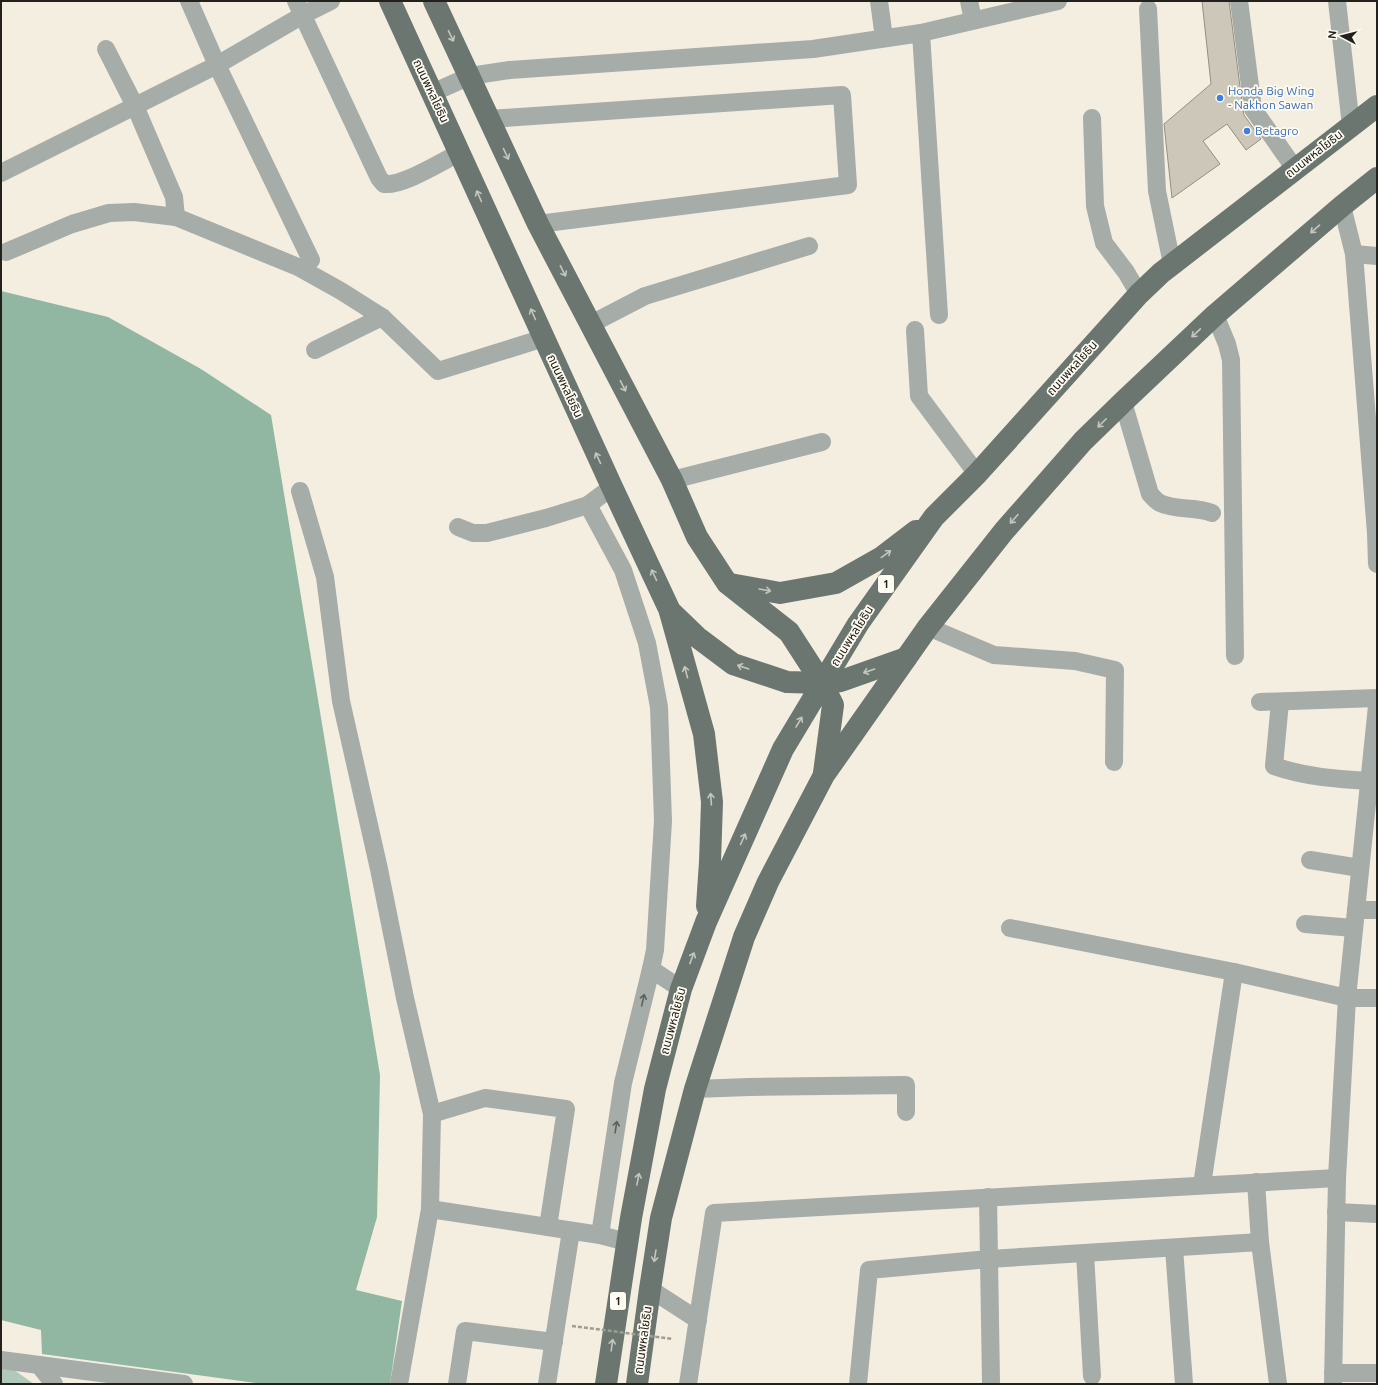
<svg xmlns="http://www.w3.org/2000/svg" width="1378" height="1385" font-family="Ubuntu,'Noto Sans Thai',sans-serif">
  <style>
    .green { fill: #b1c9bb }
    .forest { fill: #91b6a1 }
    .building { fill: #ccc7b8; stroke: #948f81 }
    .lines { fill: none; stroke-linecap: round; stroke-linejoin: round }
    .minor { stroke: #a6aca8; stroke-width: 18 }
    .major { stroke: #6a766f; stroke-width: 22 }
    .path-bridge { stroke: #a09c91; stroke-width: 2.5; stroke-dasharray: 4 2; stroke-linecap: butt }
    .oneway { stroke: #c3c6be }
    .oneway2 { stroke: #5e605b }
    .shop-dot { fill: #3f7fe0; stroke: #fefbf2; stroke-width: 1.5 }
    .labels { text-anchor: middle; stroke-width: 3.5; stroke-linejoin: round; paint-order: stroke }
    .shield { fill: #fefbf2; stroke: #65625c; stroke-width: 1 }
    .shield-label { font-size: 11px; font-weight: bold; fill: #23211c }
    .street-label { font-size: 12px; fill: #23211c; stroke: #fefbf2 }
    .shop-label { font-size: 12px; fill: #366cbe; stroke: #fefbf2; text-anchor: start }
  </style>
  <rect width="100%" height="100%" fill="#f3eedf"/>
  <path class="green" d="M1 1369 14 1370 34 1384H1Z"/>
  <path class="forest" d="M1 291 108 317 201 369 271 415 380 1075 377 1217 356 1290 402 1301 390 1384H263L42 1354 41 1330 1 1320Z"/>
  <path class="building" d="M1202 1H1229L1243 110 1244 115 1261 139 1246 150 1227 124 1203 141 1220 164 1172 198 1164 124 1211 84Z"/>
  <g class="lines">
    <g class="minor">
      <path d="M189 1 217 65 311 260"/>
      <path d="M296 1 379 178 384 184C403 186 441 162 459 153"/>
      <path d="M879 1 884 38"/>
      <path d="M969 1 973 20"/>
      <path d="M1239 1 1253 109 1295 169"/>
      <path d="M1337 1 1351 126"/>
      <path d="M1148 9 1157 191 1172 264"/>
      <path d="M921 33 939 315"/>
      <path d="M106 49 135 106 174 197 176 217"/>
      <path d="M432 93 470 76 510 70 813 49 921 33 1058 1"/>
      <path d="M1092 118 1095 206 1104 243 1126 272 1139 294"/>
      <path d="M490 119 842 95 848 185 538 224"/>
      <path d="M1 173 217 65 303 15 331 1"/>
      <path d="M1342 206 1354 254 1376 533 1377 564"/>
      <path d="M6 252 72 224 109 213 134 212 176 217 298 267 341 291 382 317 438 371 544 338"/>
      <path d="M1354 254 1377 256"/>
      <path d="M1215 315 1227 344 1231 360 1235 656"/>
      <path d="M591 324 645 296 809 246"/>
      <path d="M915 330 919 396 977 474"/>
      <path d="M315 350 382 317"/>
      <path d="M1123 402 1150 494C1153 497 1156 501 1160 503 1176 511 1196 506 1212 513"/>
      <path d="M672 480 822 442"/>
      <path d="M300 491 325 577 341 701 379 869 405 998 432 1114 430 1209 399 1384"/>
      <path d="M588 505 623 570 647 643 659 707 663 821 655 950 651 969 681 989"/>
      <path d="M458 527 473 533H487L546 518 588 505 612 487"/>
      <path d="M928 627 994 655 1075 661 1115 670 1114 762"/>
      <path d="M1260 702 1377 698"/>
      <path d="M1280 702 1274 766C1305 777 1337 779 1369 781"/>
      <path d="M1310 860 1360 868"/>
      <path d="M1356 910H1377"/>
      <path d="M1305 924 1354 928"/>
      <path d="M1010 928 1234 972 1347 998H1377"/>
      <path d="M695 1089 749 1087 906 1085V1112"/>
      <path d="M432 1114 485 1098 566 1109 548 1227"/>
      <path d="M1256 1182 1260 1242 1278 1384"/>
      <path d="M1202 1185 1234 972"/>
      <path d="M988 1197 991 1382"/>
      <path d="M430 1209 600 1235 627 1242"/>
      <path d="M1336 1212 1377 1214"/>
      <path d="M600 1235 623 1083 651 969"/>
      <path d="M1174 1248 1184 1384"/>
      <path d="M1085 1253 1092 1376"/>
      <path d="M650 1289 698 1320"/>
      <path d="M1 1360 184 1384"/>
      <path d="M39 1365 54 1384"/>
      <path d="M1333 1373H1377"/>
      <path d="M457 1384 465 1331 554 1342"/>
      <path d="M547 1384 571 1231"/>
      <path d="M688 1384 714 1213 1337 1178"/>
      <path d="M858 1384 869 1270 989 1259 1260 1242"/>
      <path d="M1333 1384 1337 1178 1347 998 1377 706"/>
    </g>
    <g class="major">
      <path d="M390 1 612 487 670 611 697 637 733 664 787 682 822 683 841 681 906 658"/>
      <path d="M434 1 538 224 672 480 697 537 727 583 789 632 822 683 833 705 824 773"/>
      <path d="M730 584 780 593 836 583 882 557 916 531"/>
      <path d="M670 612 704 734 712 802 710 862 707 906"/>
      <path d="M606 1384 631 1218 655 1089 681 989 706 922 783 749 858 624 934 517 977 474 1139 294 1161 273 1377 106"/>
      <path d="M637 1384 650 1289 661 1218 695 1089 744 937 768 882 824 775 928 627 1004 531 1083 441 1123 402 1215 315 1342 206 1377 178"/>
    </g>
    <path class="path-bridge" d="M572 1326 673 1339"/>
  </g>
  <defs><path id="oneway-shaft" d="M-6 0H5M1.5-3L5.5 0L1.5 3" fill="none" stroke-width="1.6" stroke-linecap="round" stroke-linejoin="round"/></defs>
  <g class="oneway">
    <use href="#oneway-shaft" transform="translate(451 36) rotate(64)"/>
    <use href="#oneway-shaft" transform="translate(506 154) rotate(65)"/>
    <use href="#oneway-shaft" transform="translate(479 196) rotate(-114)"/>
    <use href="#oneway-shaft" transform="translate(1315 229) rotate(139)"/>
    <use href="#oneway-shaft" transform="translate(563 271) rotate(63)"/>
    <use href="#oneway-shaft" transform="translate(533 314) rotate(-114)"/>
    <use href="#oneway-shaft" transform="translate(1196 333) rotate(137)"/>
    <use href="#oneway-shaft" transform="translate(623 386) rotate(63)"/>
    <use href="#oneway-shaft" transform="translate(1102 423) rotate(135)"/>
    <use href="#oneway-shaft" transform="translate(598 458) rotate(-115)"/>
    <use href="#oneway-shaft" transform="translate(1014 519) rotate(132)"/>
    <use href="#oneway-shaft" transform="translate(886 554) rotate(-36)"/>
    <use href="#oneway-shaft" transform="translate(654 575) rotate(-115)"/>
    <use href="#oneway-shaft" transform="translate(765 590) rotate(10)"/>
    <use href="#oneway-shaft" transform="translate(743 667) rotate(-161)"/>
    <use href="#oneway-shaft" transform="translate(869 671) rotate(161)"/>
    <use href="#oneway-shaft" transform="translate(686 672) rotate(-105)"/>
    <use href="#oneway-shaft" transform="translate(799 722) rotate(-59)"/>
    <use href="#oneway-shaft" transform="translate(711 799) rotate(-94)"/>
    <use href="#oneway-shaft" transform="translate(743 839) rotate(-66)"/>
    <use href="#oneway-shaft" transform="translate(692 958) rotate(-69)"/>
    <use href="#oneway-shaft" transform="translate(638 1179) rotate(-79)"/>
    <use href="#oneway-shaft" transform="translate(655 1256) rotate(99)"/>
    <use href="#oneway-shaft" transform="translate(612 1345) rotate(-82)"/>
  </g>
  <g class="oneway2">
    <use href="#oneway-shaft" transform="translate(643 1000) rotate(-77)"/>
    <use href="#oneway-shaft" transform="translate(616 1127) rotate(-81)"/>
  </g>
  <g class="shop-dot">
    <circle cx="1220" cy="98" r="4"/>
    <circle cx="1247" cy="131" r="4"/>
  </g>
  <g class="labels">
    <g class="shield">
      <rect x="878" y="575" width="16" height="18" rx="3"/>
      <rect x="610" y="1292" width="16" height="18" rx="3"/>
    </g>
    <g class="shield-label">
      <text x="886" y="588">1</text>
      <text x="618" y="1305">1</text>
    </g>
    <g class="street-label">
      <text transform="translate(431 91) rotate(65)" y="4">ถนนพหลโยธิน</text>
      <text transform="translate(1314 154) rotate(-38)" y="4">ถนนพหลโยธิน</text>
      <text transform="translate(1072 368) rotate(-48)" y="4">ถนนพหลโยธิน</text>
      <text transform="translate(565 386) rotate(65)" y="4">ถนนพหลโยธิน</text>
      <text transform="translate(852 636) rotate(-58)" y="4">ถนนพหลโยธิน</text>
      <text transform="translate(673 1021) rotate(-75)" y="4">ถนนพหลโยธิน</text>
      <text transform="translate(643 1340) rotate(-82)" y="4">ถนนพหลโยธิน</text>
    </g>
    <g class="shop-label">
      <text x="1228" y="95">Honda Big Wing<tspan x="1228" dy="14">- Nakhon Sawan</tspan></text>
      <text x="1255" y="135">Betagro</text>
    </g>
  </g>
  <rect width="1378" height="1385" fill="none" stroke="#23211c" stroke-width="4"/>
  <g transform="translate(1342 36) rotate(277)" stroke="#fefbf2" stroke-width="3" paint-order="stroke">
  <path d="M0-3L7 15L0 10L-7 15Z" fill="#23211c"/>
  <text y="-6" font-size="11" font-weight="bold" text-anchor="middle" fill="#23211c">N</text>
  </g>
</svg>
